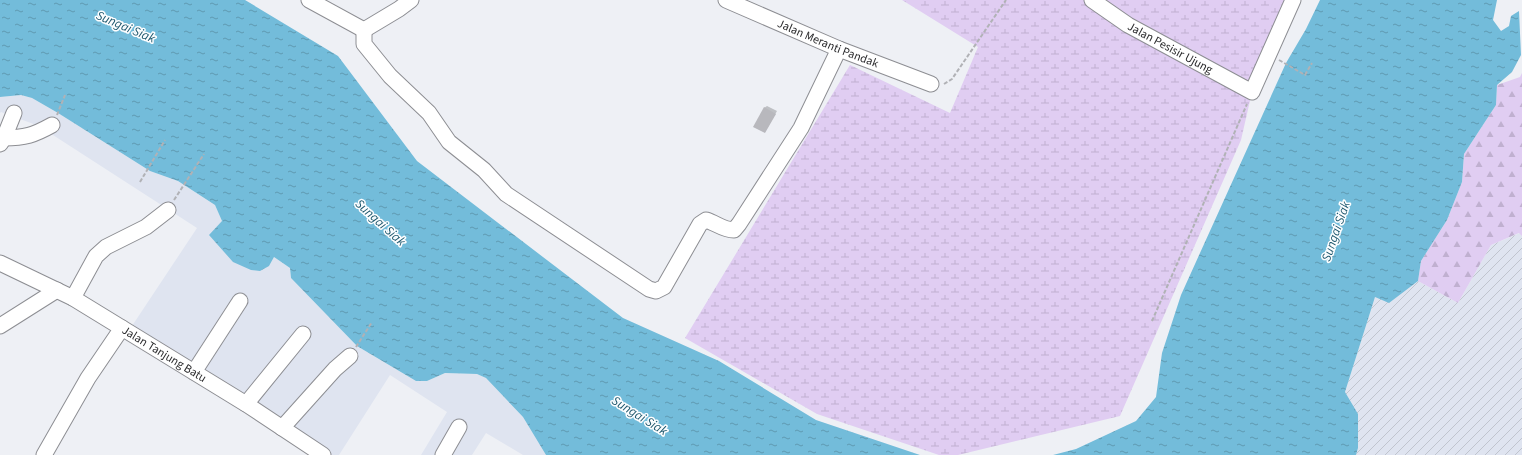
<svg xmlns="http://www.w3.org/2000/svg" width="1522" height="455" font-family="'Source Sans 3',sans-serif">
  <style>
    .built { fill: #dfe4f0 }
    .industrial { fill: url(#industrial-furrows) }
    .forest { fill: url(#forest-firs) }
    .wetland { fill: url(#wetland-marsh) }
    .water { fill: url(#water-ripples) }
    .shadow { fill: #0003 }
    .building { fill: #b8b8bd }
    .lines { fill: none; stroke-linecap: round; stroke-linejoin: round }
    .minor-casing { stroke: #8d8e93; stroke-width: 17 }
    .path { stroke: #b1b2b6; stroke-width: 2; stroke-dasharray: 4 2; stroke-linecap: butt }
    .minor { stroke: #fff; stroke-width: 15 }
    .labels { text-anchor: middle; stroke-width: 3; stroke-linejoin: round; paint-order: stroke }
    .street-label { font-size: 12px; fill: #2a2a2c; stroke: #fdfeff }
    .water-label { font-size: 13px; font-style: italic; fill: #1f596f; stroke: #fdfeff }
  </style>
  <defs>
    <pattern id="industrial-furrows" width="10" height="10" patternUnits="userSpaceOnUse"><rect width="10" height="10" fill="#dfe4f0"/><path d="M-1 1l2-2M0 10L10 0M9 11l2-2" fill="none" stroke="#c0c4ce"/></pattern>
    <pattern id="forest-firs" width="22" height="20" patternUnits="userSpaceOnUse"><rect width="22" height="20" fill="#e0cdf2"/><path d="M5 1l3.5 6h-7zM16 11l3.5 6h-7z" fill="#c0b0d0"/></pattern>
    <pattern id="wetland-marsh" width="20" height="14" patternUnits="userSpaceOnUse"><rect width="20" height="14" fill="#e0cdf2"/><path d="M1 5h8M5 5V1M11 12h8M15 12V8" fill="none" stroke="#c0b0d0"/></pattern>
    <pattern id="water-ripples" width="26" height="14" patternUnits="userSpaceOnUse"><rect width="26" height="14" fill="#73bcda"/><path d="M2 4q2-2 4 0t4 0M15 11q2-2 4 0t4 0" fill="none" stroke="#5f99b1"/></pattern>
  </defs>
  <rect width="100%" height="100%" fill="#eef0f5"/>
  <path class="built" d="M21 95 32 98 58 113 150 171 178 181 215 205 222 221 269 266 274 257 290 268 291 278 357 346 416 381H427L445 373 477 374 486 378 523 417 546 455H523L486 433 472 455H421L447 412 390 375 339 455H320L128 332 197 228 39 126 1 112 0 113V97Z"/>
  <path class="industrial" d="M1520 233 1522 236V455H1356L1358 448 1345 392 1375 297 1389 302 1418 281 1458 303 1491 245Z"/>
  <path class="forest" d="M1522 73V236L1519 233 1491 245 1458 303 1418 281 1421 261 1447 220 1462 182 1464 154 1496 105 1497 85 1520 77Z"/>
  <path class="wetland" d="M902 0H1293L1252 92 1241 140 1120 416 958 455H939L817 414 685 338 850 65 950 113 978 47Z"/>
  <g class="water">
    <path d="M0 0H245L338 56 417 161 623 318 719 361 816 420 920 455H546L523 417 486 378 477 374 445 373 427 381H416L357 346 291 278 290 268 274 257 269 266 260 271 251 270 233 262 209 235 222 221 215 205 178 181 150 171 58 113 32 98 21 95 0 97Z"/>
    <path d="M1320 0H1497L1493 20 1501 31 1509 26 1511 16 1519 11 1521 55 1512 72 1497 85 1496 105 1464 154 1462 182 1447 220 1421 261 1418 281 1389 303 1375 297 1345 392 1358 414V448L1356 455H1053L1076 449 1136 421 1156 397 1162 353 1181 295 1286 63 1306 29Z"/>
  </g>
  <path class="shadow" d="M767 106 777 111 765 132 764 108Z"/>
  <path class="building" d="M764 107 776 114 765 133 753 127Z"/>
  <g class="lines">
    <defs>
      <g id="minor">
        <path d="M309 0 364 30"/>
        <path id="s1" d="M726 0 839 49 931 84"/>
        <path id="s2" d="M1092 0 1128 25 1252 92 1293 0"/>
        <path d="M364 30V44L390 76 429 113 449 142 484 170 506 194 649 289 656 291 664 287 700 224 706 220C716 223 723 230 734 230L739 224 801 128 839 49"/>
        <path d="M364 30 399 9 411 0"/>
        <path d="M4 138C25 138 34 135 52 125"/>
        <path d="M0 144 4 138 14 113"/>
        <path id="s3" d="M0 263 73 298 246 404 323 455"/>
        <path d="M73 298 96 256 106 247 146 227 168 210"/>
        <path d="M0 326 57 290"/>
        <path d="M194 372 240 301"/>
        <path d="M246 404 303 334"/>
        <path d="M282 428 335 369 350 356"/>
        <path d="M44 455 88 378 122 328"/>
        <path d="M443 455 459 427"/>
      </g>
    </defs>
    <use href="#minor" class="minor-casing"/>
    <g class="path">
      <path d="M1279 60 1305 75 1312 63"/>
      <path d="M944 84 952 79 1006 0"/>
      <path d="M57 115 65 95"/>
      <path d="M140 182 165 140"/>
      <path d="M174 200 204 154"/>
      <path d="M1152 321 1247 104"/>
      <path d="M356 347 372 322"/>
    </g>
    <use href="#minor" class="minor"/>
  </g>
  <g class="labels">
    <g class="street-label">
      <text dy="4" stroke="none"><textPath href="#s1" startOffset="111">Jalan Meranti Pandak</textPath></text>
      <text dy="4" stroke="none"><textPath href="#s2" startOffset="92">Jalan Pesisir Ujung</textPath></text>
      <text dy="4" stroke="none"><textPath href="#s3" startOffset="188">Jalan Tanjung Batu</textPath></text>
    </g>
    <g class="water-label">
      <text transform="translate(126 26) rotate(23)" y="5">Sungai Siak</text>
      <text transform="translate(381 222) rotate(42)" y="5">Sungai Siak</text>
      <text transform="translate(1335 231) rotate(-71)" y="5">Sungai Siak</text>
      <text transform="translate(640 415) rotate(32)" y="5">Sungai Siak</text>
    </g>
  </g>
</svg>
